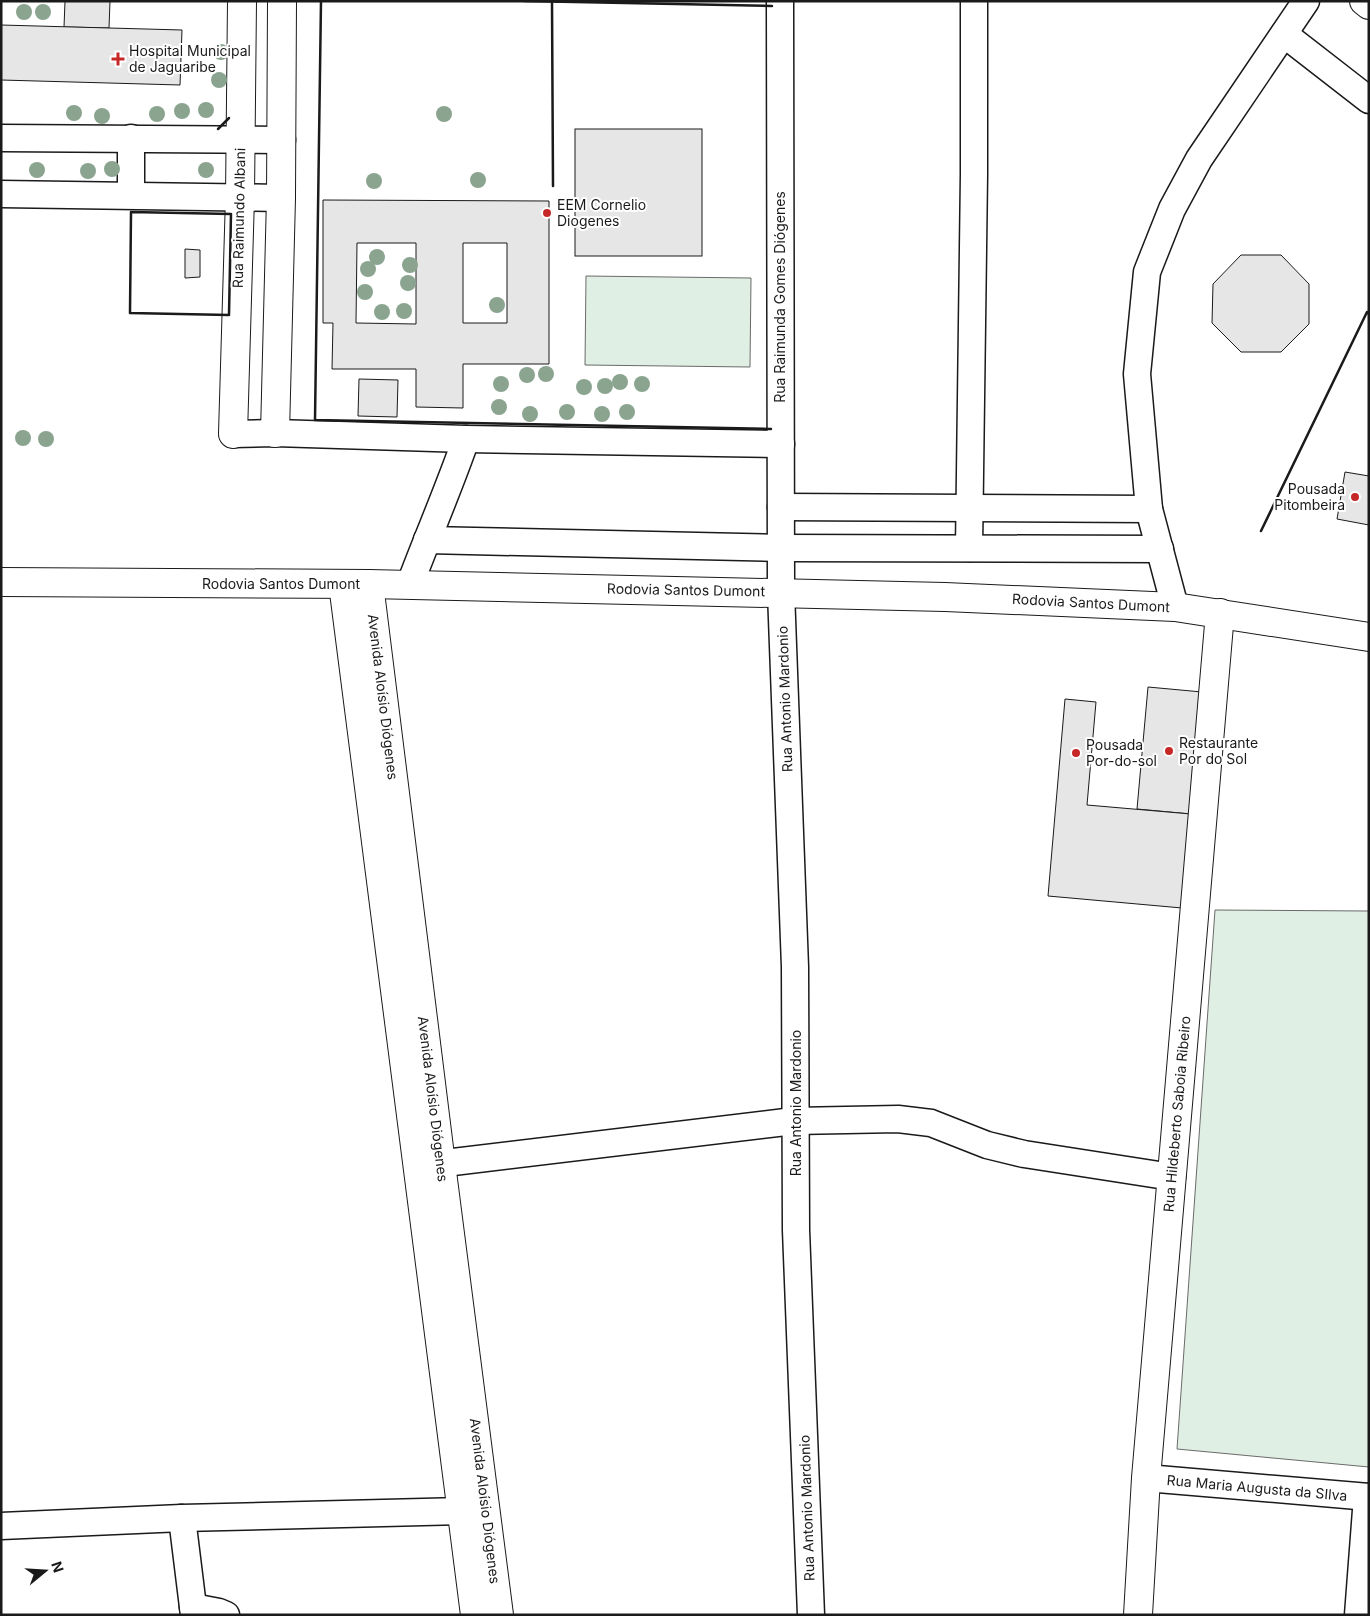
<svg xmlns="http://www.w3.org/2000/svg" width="1370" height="1616" font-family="Inter,sans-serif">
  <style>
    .grass { fill: #e0efe3; stroke: #6a6a6a }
    .building { fill: #e6e6e6; stroke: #1a1a1a; fill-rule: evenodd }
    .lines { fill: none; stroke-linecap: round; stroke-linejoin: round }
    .street-casing { stroke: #1a1a1a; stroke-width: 29 }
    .secondary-casing { stroke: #1a1a1a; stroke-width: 30 }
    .highway-casing { stroke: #1a1a1a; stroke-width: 30 }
    .street { stroke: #fff; stroke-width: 26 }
    .secondary { stroke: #fff; stroke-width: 28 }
    .highway { stroke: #fff; stroke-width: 28 }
    .wall { stroke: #1a1a1a; stroke-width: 2.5 }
    .tree { fill: #8aa48f }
    .poi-dot { fill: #c62828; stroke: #fff; stroke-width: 2 }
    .labels { text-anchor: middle; stroke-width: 4; stroke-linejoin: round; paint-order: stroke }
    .poi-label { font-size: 14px; fill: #1a1a1a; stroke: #fff; text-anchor: start }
    .street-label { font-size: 14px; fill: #1a1a1a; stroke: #fff }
  </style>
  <rect width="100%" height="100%" fill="#fff"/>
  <g class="grass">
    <path d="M586 276 751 278 750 367 585 365Z"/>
    <path d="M1215 910 1369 911V1467L1177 1449Z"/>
  </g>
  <g class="building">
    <path d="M65 1H110L109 28 64 27Z"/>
    <path d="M1 25 182 30 180 85 1 80Z"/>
    <rect x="575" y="129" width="127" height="127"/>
    <path d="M323 200 549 201V364H463V408L416 407V369H332L333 323H323ZM357 243H416V324L356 323ZM463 243H507V323H463Z"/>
    <path d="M185 249 200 250V277L185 278Z"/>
    <path d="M1241 255H1281L1309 284V324L1281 352H1241L1212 323 1213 284Z"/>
    <path d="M359 379 398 380 397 417 358 416Z"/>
    <path d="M1345 472 1369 476V525L1337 519Z"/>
    <path d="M1148 687 1202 692 1191 814 1137 809Z"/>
    <path d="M1065 699 1096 702 1087 805 1191 814 1182 908 1048 896Z"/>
  </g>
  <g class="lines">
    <defs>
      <g id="street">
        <path d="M780 1 781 592 795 967 796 1230 811 1615"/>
        <path d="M1284 34 1369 100"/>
        <path d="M1 138 282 140"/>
        <path d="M1 194 281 198"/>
        <path d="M131 195V138"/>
        <path d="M233 434 275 433 466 439 781 444"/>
        <path d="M781 507 1149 509"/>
        <path d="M427 540 781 548 1160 549"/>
        <path d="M969 548 974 174V1"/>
        <path d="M410 584C428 536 449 488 466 439"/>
        <path d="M1175 607 1149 509 1137 374 1147 272 1172 209 1199 159 1306 1"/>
        <path d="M420 1166 794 1121 898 1119 931 1123 987 1145 1024 1154 1172 1177"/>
        <path d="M1146 1478 1369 1497"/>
        <path d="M182 1518 194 1615"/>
        <path d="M1 1526 182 1518 463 1511 483 1509"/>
        <path d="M193 1607 219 1612 226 1615"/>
        <path d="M1358 1615 1367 1497"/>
      </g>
      <g id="secondary">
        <path d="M1364 1 1369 5"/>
        <path d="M275 433 281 198 282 1"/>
        <path d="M233 434 240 197 242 1"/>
        <path d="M343 584 475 1615"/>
        <path d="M369 584 441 1164 499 1615"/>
        <path d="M1138 1615 1146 1478 1220 613"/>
      </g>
      <path id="highway" d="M1 582 369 584 945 597 1175 607 1369 637"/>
    </defs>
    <use href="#street" class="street-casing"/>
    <use href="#secondary" class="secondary-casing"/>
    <use href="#highway" class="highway-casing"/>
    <use href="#street" class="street"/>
    <use href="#secondary" class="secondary"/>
    <use href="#highway" class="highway"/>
    <g class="wall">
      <path d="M321 1 315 420 771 429"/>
      <path d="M524 1 772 6"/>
      <path d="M552 2 553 186"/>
      <path d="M218 129 229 118"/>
      <path d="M131 212 231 214 229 315 130 313Z"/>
      <path d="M1261 531 1367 312 1369 314"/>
    </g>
  </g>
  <g class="tree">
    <circle cx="24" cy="12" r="8"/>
    <circle cx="43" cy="12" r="8"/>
    <circle cx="221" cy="52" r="8"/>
    <circle cx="219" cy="80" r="8"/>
    <circle cx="206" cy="110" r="8"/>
    <circle cx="182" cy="111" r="8"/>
    <circle cx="74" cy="113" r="8"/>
    <circle cx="157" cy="114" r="8"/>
    <circle cx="444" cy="114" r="8"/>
    <circle cx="102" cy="116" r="8"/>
    <circle cx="112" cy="169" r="8"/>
    <circle cx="37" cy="170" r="8"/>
    <circle cx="206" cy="170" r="8"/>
    <circle cx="88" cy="171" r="8"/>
    <circle cx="478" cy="180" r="8"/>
    <circle cx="374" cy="181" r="8"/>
    <circle cx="377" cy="257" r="8"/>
    <circle cx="410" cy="265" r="8"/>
    <circle cx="368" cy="269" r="8"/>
    <circle cx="408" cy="283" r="8"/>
    <circle cx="365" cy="292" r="8"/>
    <circle cx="497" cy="305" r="8"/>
    <circle cx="404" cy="311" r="8"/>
    <circle cx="382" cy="312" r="8"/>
    <circle cx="546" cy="374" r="8"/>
    <circle cx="527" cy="375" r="8"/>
    <circle cx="620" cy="382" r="8"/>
    <circle cx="501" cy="384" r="8"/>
    <circle cx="642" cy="384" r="8"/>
    <circle cx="605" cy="386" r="8"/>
    <circle cx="584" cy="387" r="8"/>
    <circle cx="499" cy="407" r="8"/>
    <circle cx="567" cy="412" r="8"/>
    <circle cx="627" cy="412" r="8"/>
    <circle cx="530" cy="414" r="8"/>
    <circle cx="602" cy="414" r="8"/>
    <circle cx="23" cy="438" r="8"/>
    <circle cx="46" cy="439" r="8"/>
  </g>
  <g class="poi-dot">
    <path d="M115.5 51.5h5v5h5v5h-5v5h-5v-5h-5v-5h5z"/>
    <circle cx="547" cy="213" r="5"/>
    <circle cx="1355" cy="497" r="5"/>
    <circle cx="1169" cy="751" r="5"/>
    <circle cx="1076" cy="753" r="5"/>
  </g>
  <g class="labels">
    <g class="poi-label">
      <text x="129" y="56">Hospital Municipal<tspan x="129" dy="16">de Jaguaribe</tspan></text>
      <text x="557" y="210">EEM Cornelio<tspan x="557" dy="16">Diogenes</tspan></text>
      <text x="1345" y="494" text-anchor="end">Pousada<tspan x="1345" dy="16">Pitombeira</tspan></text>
      <text x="1179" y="748">Restaurante<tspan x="1179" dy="16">Por do Sol</tspan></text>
      <text x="1086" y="750">Pousada<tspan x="1086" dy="16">Por-do-sol</tspan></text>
    </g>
    <g class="street-label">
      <text transform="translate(239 218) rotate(-89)" y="5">Rua Raimundo Albani</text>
      <text transform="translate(780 297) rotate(-90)" y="5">Rua Raimunda Gomes Diógenes</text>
      <text x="281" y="589">Rodovia Santos Dumont</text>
      <text transform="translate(686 590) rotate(1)" y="5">Rodovia Santos Dumont</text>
      <text transform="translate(1091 603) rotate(3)" y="5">Rodovia Santos Dumont</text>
      <text transform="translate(383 697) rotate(83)" y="5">Avenida Aloísio Diógenes</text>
      <text transform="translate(785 699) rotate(-92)" y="5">Rua Antonio Mardonio</text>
      <text transform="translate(433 1099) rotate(83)" y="5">Avenida Aloísio Diógenes</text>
      <text transform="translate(796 1103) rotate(-90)" y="5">Rua Antonio Mardonio</text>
      <text transform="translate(1177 1114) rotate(-85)" y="5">Rua Hildeberto Saboia Ribeiro</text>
      <text transform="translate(1257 1488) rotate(5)" y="5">Rua Maria Augusta da SIlva</text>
      <text transform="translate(485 1501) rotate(83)" y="5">Avenida Aloísio Diógenes</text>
      <text transform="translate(807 1508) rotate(-92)" y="5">Rua Antonio Mardonio</text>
    </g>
  </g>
  <rect width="1370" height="1616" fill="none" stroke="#1a1a1a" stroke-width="5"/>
  <g transform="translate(45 1571) rotate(72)" stroke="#ffffff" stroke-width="4" paint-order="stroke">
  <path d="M0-4L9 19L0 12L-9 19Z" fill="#1a1a1a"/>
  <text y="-8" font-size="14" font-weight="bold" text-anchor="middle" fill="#1a1a1a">N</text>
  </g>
</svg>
